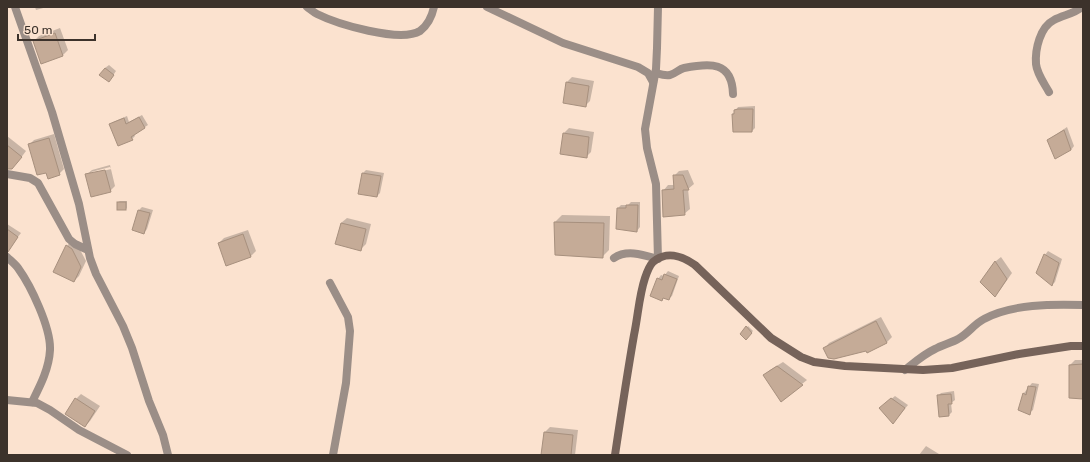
<svg xmlns="http://www.w3.org/2000/svg" width="1090" height="462" font-family="Rubik,sans-serif">
  <style>
    .shadow { fill: #0003; fill-rule: evenodd }
    .building { fill: #c5ab97; stroke: #a7907e }
    .lines { fill: none; stroke-linecap: round; stroke-linejoin: round }
    .street { stroke: #9b8e87; stroke-width: 8 }
    .secondary { stroke: #76635a; stroke-width: 8 }
  </style>
  <rect width="100%" height="100%" fill="#fbe2cf"/>
  <g class="shadow">
    <path d="M35 7H47L36 10Z"/>
    <path d="M60 28 68 50 63 55 34 41 39 36Z"/>
    <path d="M109 65 116 71 112 77 105 68Z"/>
    <path d="M572 77 594 81 590 101 585 106 567 82Z"/>
    <path d="M755 106V128L752 131 733 114 738 107Z"/>
    <path d="M142 115 148 125 134 134 135 136 132 139 110 125 113 122 127 116 129 122Z"/>
    <path d="M1067 127 1074 146 1071 150 1048 140Z"/>
    <path d="M569 128 594 132 591 152 586 157 564 133Z"/>
    <path d="M54 134 64 169 59 174 47 171 29 145 34 140Z"/>
    <path d="M7 136 26 151 17 163 7 168Z"/>
    <path d="M110 165 115 186 110 191 86 175 92 170ZM110 167 111 169 91 174V172Z"/>
    <path d="M366 170 384 173 380 193 377 196 363 173Z"/>
    <path d="M688 170 694 184 688 189 690 209 684 214 663 191 668 185H675L674 176 679 171Z"/>
    <path d="M120 201H127V208L126 209 118 202Z"/>
    <path d="M631 202H640V227L637 231 618 208 621 205H628Z"/>
    <path d="M142 207 153 210 147 229 144 233 133 229 139 210Z"/>
    <path d="M562 215 610 216 609 250 602 257 555 222Z"/>
    <path d="M347 218 371 224 366 244 361 249 337 243 341 223Z"/>
    <path d="M7 224 21 233 11 246 7 243Z"/>
    <path d="M248 230 256 251 251 256 227 265 219 243 224 238Z"/>
    <path d="M72 240 77 244 86 261 79 276 74 281 54 272 67 246Z"/>
    <path d="M1048 251 1062 259 1055 282 1052 285 1037 273 1045 255Z"/>
    <path d="M1001 257 1012 273 1000 290 995 295 982 282 996 261Z"/>
    <path d="M668 271 679 276 672 296 668 299 664 297 662 300 658 279 661 275 664 276Z"/>
    <path d="M881 317 892 337 887 342 867 351V350L824 349 829 343Z"/>
    <path d="M748 326 753 331 746 339 742 334Z"/>
    <path d="M1075 360H1083V398L1070 365Z"/>
    <path d="M783 362 807 380 802 384 765 375 770 370Z"/>
    <path d="M1032 383 1039 384 1033 410 1029 413 1020 409 1024 393Z"/>
    <path d="M954 391 955 400 951 403 952 412 949 415 938 396 941 393Z"/>
    <path d="M81 394 100 406 90 421 85 426 76 399Z"/>
    <path d="M895 396 908 405 893 423 884 405Z"/>
    <path d="M550 427 578 430 575 455H542L545 432Z"/>
    <path d="M926 446 939 454 938 455H919Z"/>
  </g>
  <g class="building">
    <path d="M55 33 63 56 41 64 33 41Z"/>
    <path d="M105 68 114 75 109 82 99 75Z"/>
    <path d="M566 82 589 86 586 107 563 103Z"/>
    <path d="M738 109H753L752 132H733L732 114H734V110Z"/>
    <path d="M139 117 145 128 131 137 133 140 118 146 109 124 124 118 126 124Z"/>
    <path d="M1064 130 1071 150 1055 159 1047 140Z"/>
    <path d="M563 133 589 137 587 158 560 154Z"/>
    <path d="M49 138 60 175 48 179 46 173 37 175 28 144Z"/>
    <path d="M7 145 22 157 12 169H7Z"/>
    <path d="M105 170 111 192 91 197 85 174Z"/>
    <path d="M362 173 381 176 377 197 358 194Z"/>
    <path d="M673 175H683L689 190H683L685 215 663 217 662 190 674 189Z"/>
    <rect x="117" y="202" width="9" height="8"/>
    <path d="M626 205H638L637 232 616 229 617 208H626Z"/>
    <path d="M138 210 150 213 144 234 132 230Z"/>
    <path d="M554 222 604 223 603 258 555 255Z"/>
    <path d="M341 223 366 229 361 251 335 244Z"/>
    <path d="M7 229 18 237 8 252H7Z"/>
    <path d="M243 234 251 257 226 266 218 243Z"/>
    <path d="M66 245 72 249 81 267 74 282 53 272Z"/>
    <path d="M1044 254 1059 263 1052 286 1036 273Z"/>
    <path d="M995 261 1007 279 995 297 980 282Z"/>
    <path d="M664 274 677 279 669 300 663 298 662 301 650 296 657 278 662 280Z"/>
    <path d="M876 321 887 343 867 353 866 351 834 359 828 358 823 348Z"/>
    <path d="M746 326 752 333 746 340 740 334Z"/>
    <path d="M1083 364V399L1069 398V365Z"/>
    <path d="M777 366 803 385 781 402 763 375Z"/>
    <path d="M1028 386 1036 387 1030 415 1018 410 1023 393 1026 395Z"/>
    <path d="M951 394 952 404H948L949 416 939 417 937 395Z"/>
    <path d="M75 398 95 411 85 427 65 414Z"/>
    <path d="M891 398 905 408 893 424 879 408Z"/>
    <path d="M544 432 573 435 571 455H541Z"/>
  </g>
  <g class="lines">
    <g class="street">
      <path d="M15 7 52 112 79 204 90 258 96 274 123 326 132 348 149 401 163 435 168 455"/>
      <path d="M307 7C310 9 313 12 317 14 337 24 400 43 420 31 428 25 432 16 434 7"/>
      <path d="M487 7 563 43 638 67 648 73 653 82"/>
      <path d="M655 73C659 74 665 76 670 75 675 74 679 69 684 68 710 63 732 61 733 94"/>
      <path d="M1049 92C1044 83 1037 74 1036 64 1035 49 1040 27 1054 20 1063 15 1074 14 1082 7"/>
      <path d="M7 174 30 178 38 183 69 239 75 244 88 250"/>
      <path d="M7 257C10 260 15 264 18 268 31 286 51 328 50 350 49 369 40 386 32 402"/>
      <path d="M614 258C627 249 644 255 658 259L656 184 647 148 645 129 656 69 657 48 658 7"/>
      <path d="M330 283 348 317 350 331 346 383 333 455"/>
      <path d="M905 370C915 362 924 354 935 349 942 345 951 343 958 339 968 334 974 324 984 319 1011 304 1053 304 1083 305"/>
      <path d="M7 400 37 403 50 410 79 430 127 455"/>
    </g>
    <path class="secondary" d="M615 455C621 415 627 375 634 335 638 316 639 296 645 278 647 272 649 266 653 262 667 250 682 256 695 265L771 338 801 357 814 362 845 366 923 370 952 368 1019 354 1071 346H1083"/>
  </g>
  <rect width="1090" height="462" fill="none" stroke="#3c322b" stroke-width="16"/>
  <path d="M18 34v6h77v-6" fill="none" stroke="#3c322b" stroke-width="2"/>
  <text x="24" y="34" font-size="12" fill="#3c322b" stroke="#fbe2cf" stroke-width="3" paint-order="stroke">50 m</text>
</svg>
